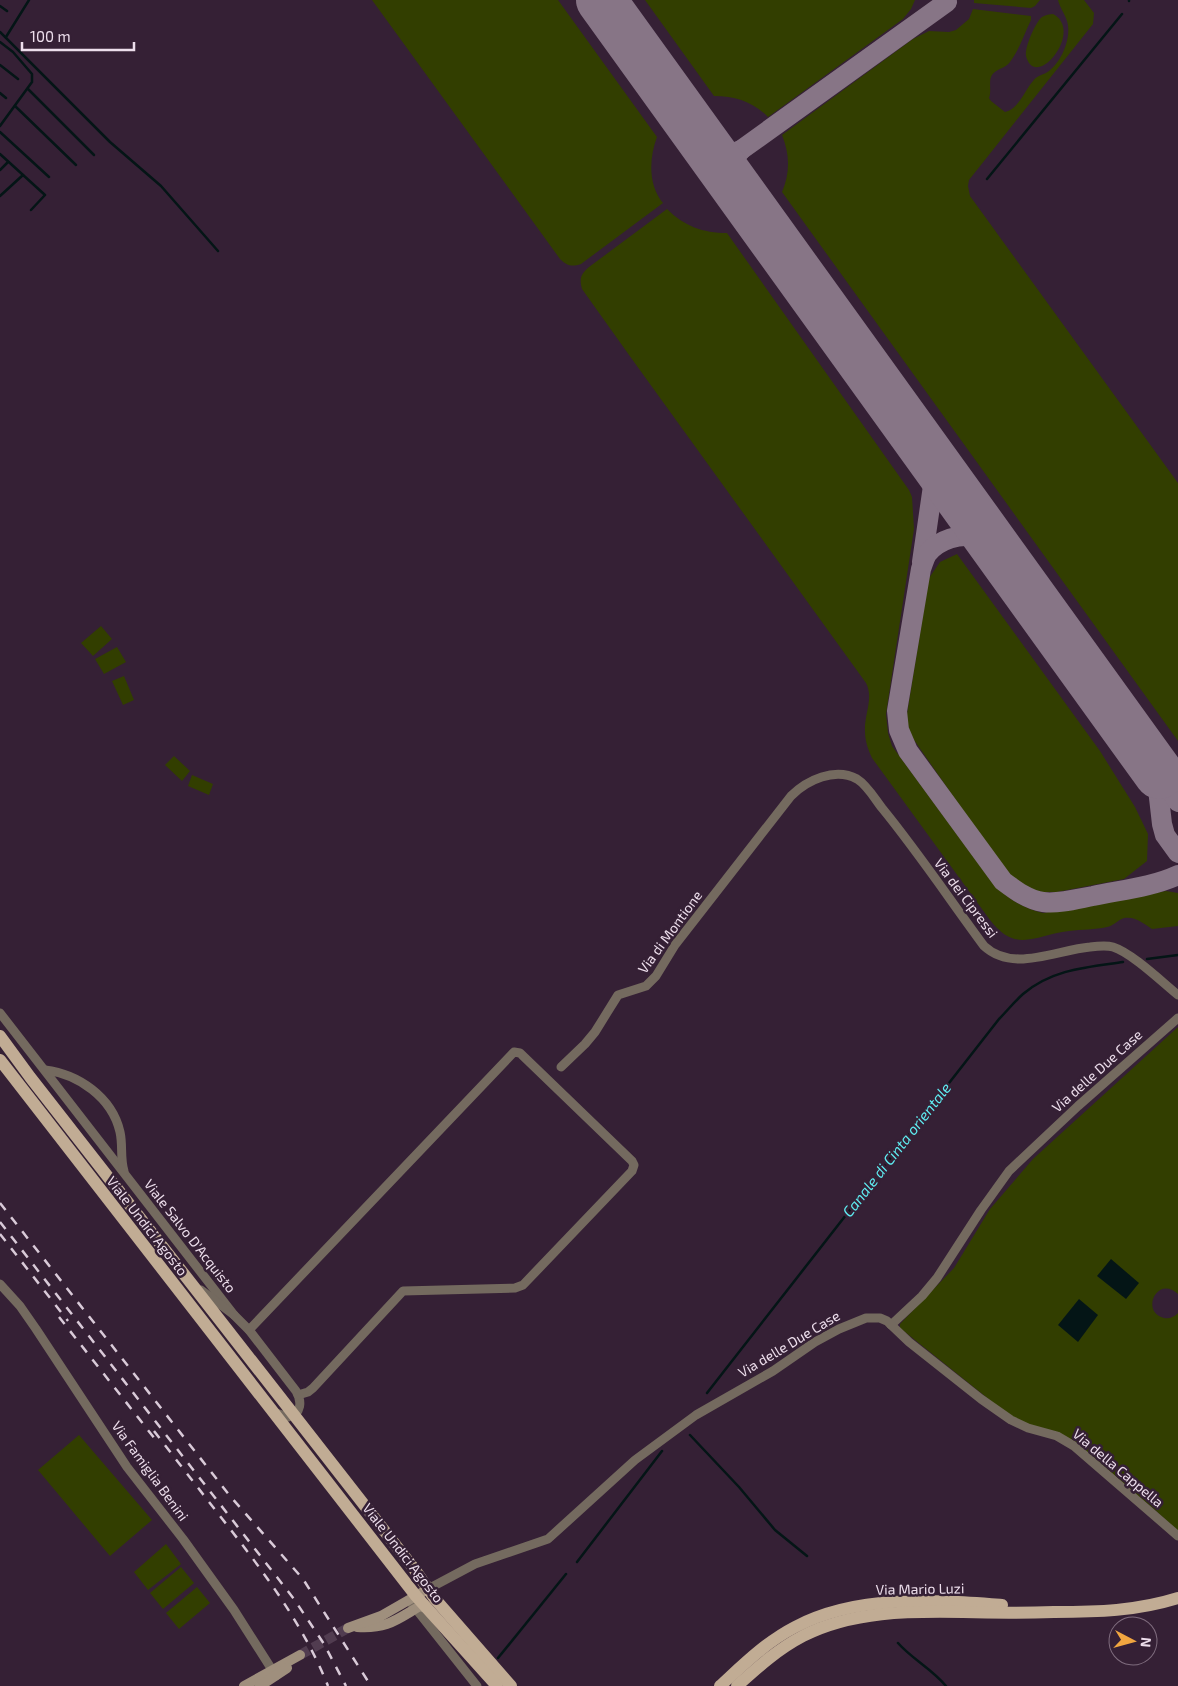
<svg xmlns="http://www.w3.org/2000/svg" width="1178" height="1686" font-family="'Exo 2',sans-serif">
  <style>
    .green { fill: #323e00 }
    .water { fill: #041516 }
    .lines { fill: none; stroke-linecap: round; stroke-linejoin: round }
    .stream { stroke: #041516; stroke-width: 2.5 }
    .taxiway { stroke: #877586; stroke-width: 20 }
    .runway { stroke: #877586; stroke-width: 50 }
    .secondary-tunnel { stroke: #513c50; stroke-width: 10; stroke-dasharray: 10 5; stroke-linecap: butt }
    .minor { stroke: #746a5f; stroke-width: 9 }
    .secondary { stroke: #9f8f7d; stroke-width: 10 }
    .primary { stroke: #c1ac94; stroke-width: 12 }
    .rail { stroke: #d9cad8; stroke-width: 2.5; stroke-dasharray: 9 9; stroke-linecap: butt }
    .labels { text-anchor: middle; stroke-width: 5; stroke-linejoin: round; paint-order: stroke }
    .street-label { font-size: 14px; fill: #eddeec; stroke: #352035 }
    .water-label { font-size: 15px; font-style: italic; fill: #5fecf1; stroke: #352035 }
  </style>
  <rect width="100%" height="100%" fill="#352035"/>
  <g class="green">
    <path d="M372 0H558L657 137C649 158 648 185 663 203L581 264C572 267 567 266 560 259Z"/>
    <path d="M645 0H915L911 9 903 19 768 117C753 102 736 96 714 96Z"/>
    <path d="M974 0H1040L1035 6 1031 8 974 3Z"/>
    <path d="M1058 0H1084L1094 13 1093 24 969 180 968 186 970 196 1178 483V741L782 192C790 173 790 155 782 135L913 39 929 31 949 32 956 30 969 19 973 9 1031 16V20C1024 34 1020 49 1010 62 1006 68 996 69 992 75 988 81 992 91 989 98L991 101 1005 112C1019 109 1024 91 1033 81 1037 75 1044 75 1049 71 1062 61 1072 37 1067 21 1065 14 1060 8 1058 0Z"/>
    <path d="M1053 14C1085 31 1035 92 1026 56 1024 48 1036 21 1042 17 1045 15 1050 14 1053 14Z"/>
    <path d="M667 209C684 226 703 233 727 233L909 490 912 497 914 529 886 714 888 733 892 746 992 882C1006 898 1022 908 1043 913L1166 891 1178 893V926L1152 929C1143 923 1135 916 1124 918 1118 920 1113 926 1107 927 1095 930 1082 929 1069 931 1035 935 1016 954 990 920L872 758C868 749 865 741 865 731 864 715 874 698 866 683L629 355 582 289C579 278 581 274 589 267Z"/>
    <path d="M957 554 1100 751 1135 807 1148 834 1147 861 1124 879 1057 892H1041L1030 889 1012 878 1003 868 912 737 906 720 929 578 940 562Z"/>
    <path d="M101 626 112 639 93 656 81 643Z"/>
    <path d="M117 647 126 662 104 674 95 659Z"/>
    <path d="M124 676 134 700 123 705 112 681Z"/>
    <path d="M174 756 190 771 182 781 165 765Z"/>
    <path d="M192 775 213 784 209 795 188 786Z"/>
    <path d="M1178 1027V1294C1157 1275 1140 1312 1164 1318 1170 1319 1174 1317 1178 1313V1531L1155 1510 1063 1435 1054 1431 1035 1428 1011 1417 900 1328V1324L954 1268 990 1209 1033 1159Z"/>
    <path d="M79 1435 152 1520 110 1556 38 1470Z"/>
    <path d="M166 1544 181 1564 148 1590 134 1572Z"/>
    <path d="M181 1567 194 1583 163 1609 150 1593Z"/>
    <path d="M197 1587 210 1603 179 1629 166 1613Z"/>
  </g>
  <g class="water">
    <path d="M1111 1259 1139 1283 1126 1299 1097 1276Z"/>
    <path d="M1079 1299 1098 1315 1078 1342 1058 1325Z"/>
  </g>
  <g class="lines">
    <g class="stream">
      <path d="M1129 1V0"/>
      <path d="M0 6 7 11"/>
      <path d="M0 32 110 142 161 186 218 251"/>
      <path d="M6 37 29 0"/>
      <path d="M0 42 13 52 32 74V82L0 126"/>
      <path d="M0 65 18 79"/>
      <path d="M28 89 94 155"/>
      <path d="M0 93 6 98"/>
      <path d="M15 106 76 165"/>
      <path d="M0 132 49 177"/>
      <path d="M0 154 45 195 31 210"/>
      <path d="M0 170 8 162"/>
      <path d="M987 179 1122 14"/>
      <path d="M0 196 23 175"/>
      <path d="M1147 959 1178 955"/>
      <path d="M707 1393 999 1019C1007 1011 1015 1001 1023 994 1052 969 1088 967 1123 962"/>
      <path d="M690 1435 739 1487 775 1530 807 1556"/>
      <path d="M577 1562 662 1451"/>
      <path d="M898 1643C912 1659 932 1669 946 1686"/>
      <path d="M498 1658 566 1574"/>
    </g>
    <g class="taxiway">
      <path d="M707 147C719 154 728 156 741 150 730 162 731 171 735 186"/>
      <path d="M741 150 947 2"/>
      <path d="M912 432 928 462 933 486 922 562"/>
      <path d="M996 548C990 545 984 541 978 538 961 532 938 540 927 554 924 559 923 564 921 569L897 711 899 730 908 751 1003 881C1015 890 1028 900 1043 902 1059 904 1077 899 1093 896 1121 890 1152 887 1178 875"/>
      <path d="M1139 747 1151 767 1157 780 1162 824 1165 835 1178 853"/>
      <path d="M1159 774 1178 802"/>
    </g>
    <path class="runway" d="M601 0 1159 774"/>
    <path class="secondary-tunnel" d="M300 1655 348 1628"/>
    <g class="minor">
      <path d="M0 1013 234 1315"/>
      <path d="M561 1067 585 1044 595 1032 618 995 646 986 656 976 675 945 791 796C807 780 835 767 857 779 867 785 875 799 882 808 918 852 950 900 984 946 1013 973 1056 950 1090 947 1098 946 1106 945 1113 947 1132 953 1162 982 1178 995"/>
      <path d="M45 1070C78 1074 112 1097 120 1132 123 1145 120 1158 124 1171"/>
      <path d="M0 1284 20 1306 36 1329 127 1467 183 1539 234 1610 276 1676"/>
      <path d="M201 1290 234 1315 249 1330 296 1391C302 1401 302 1414 288 1417L276 1413"/>
      <path d="M891 1325 922 1296 937 1278 981 1210 1009 1171 1078 1106 1178 1018"/>
      <path d="M249 1330 514 1052 520 1053 632 1161 634 1165 632 1171 523 1285 515 1288 403 1291 313 1388 308 1392 298 1395"/>
      <path d="M428 1589 475 1564 548 1539 635 1460 696 1415 773 1371 815 1342 839 1329 866 1318H880L887 1321 909 1342 981 1399 1011 1420 1028 1428 1057 1436 1074 1446 1178 1536"/>
      <path d="M412 1604 477 1686"/>
    </g>
    <g class="secondary">
      <path d="M357 1627C387 1629 396 1620 420 1606L426 1608"/>
      <path d="M348 1628 381 1616 428 1589"/>
      <path d="M244 1686 300 1655"/>
      <path d="M260 1686 287 1668"/>
    </g>
    <g class="primary">
      <path d="M0 1036 30 1077 415 1570 435 1599 511 1686"/>
      <path d="M0 1060 416 1596 497 1686"/>
      <path d="M720 1686C744 1664 766 1642 795 1627 858 1594 934 1600 1002 1605"/>
      <path d="M737 1686C758 1667 778 1649 803 1636 852 1611 910 1611 963 1612 994 1613 1024 1613 1054 1612 1097 1612 1137 1611 1178 1598"/>
    </g>
    <g class="rail">
      <path d="M0 1203 230 1496 303 1579 371 1686"/>
      <path d="M0 1222 294 1599 324 1644 346 1686"/>
      <path d="M0 1234 68 1321"/>
      <path d="M59 1317 155 1439"/>
      <path d="M154 1431C178 1462 202 1493 227 1525 266 1575 304 1626 328 1686"/>
    </g>
  </g>
  <g class="labels">
    <g class="street-label">
      <text transform="translate(966 898) rotate(53)" y="5">Via dei Cipressi</text>
      <text transform="translate(670 932) rotate(-54)" y="5">Via di Montione</text>
      <text transform="translate(1097 1071) rotate(-42)" y="5">Via delle Due Case</text>
      <text transform="translate(147 1226) rotate(52)" y="5">Viale Undici Agosto</text>
      <text transform="translate(190 1236) rotate(52)" y="5">Viale Salvo D'Acquisto</text>
      <text transform="translate(789 1344) rotate(-31)" y="5">Via delle Due Case</text>
      <text transform="translate(1118 1468) rotate(40)" y="5">Via della Cappella</text>
      <text transform="translate(150 1471) rotate(54)" y="5">Via Famiglia Benini</text>
      <text transform="translate(403 1553) rotate(52)" y="5">Viale Undici Agosto</text>
      <text transform="translate(920 1589) rotate(-1)" y="5">Via Mario Luzi</text>
    </g>
    <g class="water-label">
      <text transform="translate(897 1150) rotate(-52)" y="5">Canale di Cinta orientale</text>
    </g>
  </g>
  <g transform="translate(1133 1641) rotate(96)"><circle r="24" fill="#352035" stroke="#7f6c7e"/>
  <path d="M0-4L9 19L0 12L-9 19Z" fill="#f1a640"/>
  <text y="-8" font-size="14" font-weight="bold" text-anchor="middle" fill="#eddeec">N</text>
  </g>
  <path d="M22 42v8h112v-8" fill="none" stroke="#eddeec" stroke-width="2.5"/>
  <text x="30" y="42" font-size="15" fill="#eddeec" stroke="#352035" stroke-width="4" paint-order="stroke">100 m</text>
</svg>
